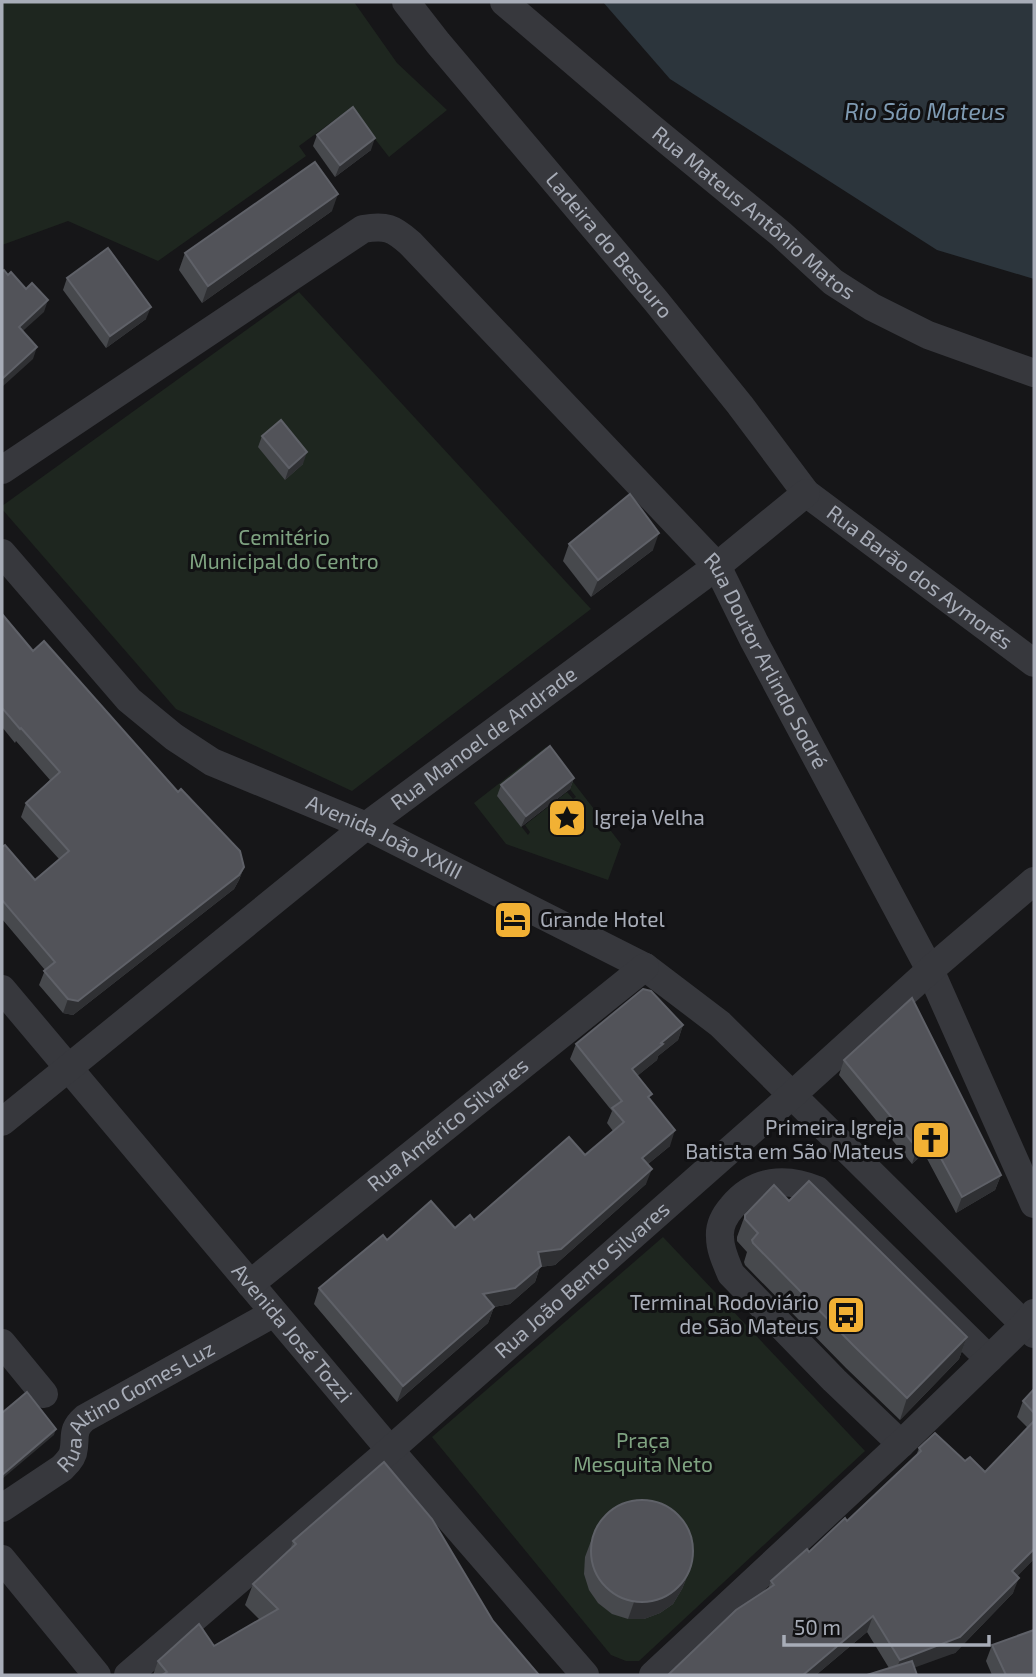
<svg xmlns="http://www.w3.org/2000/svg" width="1036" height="1677" font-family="'Exo 2',sans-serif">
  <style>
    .green { fill: #1e261f; fill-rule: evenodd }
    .water { fill: #2c353c }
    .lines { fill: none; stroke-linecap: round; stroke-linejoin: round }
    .minor { stroke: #37383d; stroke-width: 28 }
    .wall { fill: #47494d }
    .shaded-wall { fill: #2f3033 }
    .building { fill: #525359; stroke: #5f6168; stroke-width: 2 }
    .labels { text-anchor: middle; stroke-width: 6; stroke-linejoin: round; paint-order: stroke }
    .street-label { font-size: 21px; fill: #a8adb8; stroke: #111113 }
    .park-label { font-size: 21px; fill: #7fa381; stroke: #111113 }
    .poi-label { font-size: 21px; fill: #a8adb8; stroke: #111113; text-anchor: start }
    .water-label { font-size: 23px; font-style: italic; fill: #7f9bb3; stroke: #111113 }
  </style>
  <rect width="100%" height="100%" fill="#161618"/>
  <g class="green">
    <path d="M2 2H354L397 63 447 110 389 157 351 108 299 146 306 156 158 261 68 221 2 245Z"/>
    <path d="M299 292 591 609 352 791 176 709 2 509V506Z"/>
    <path d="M546 747 621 844 608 880 506 844 474 803ZM546 758 576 797 573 799 567 792 525 825 530 832 528 835 497 796Z"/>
    <path d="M663 1237 865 1451 639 1661H626L611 1655 432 1437Z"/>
  </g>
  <path class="water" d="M603 2H1034V279L937 250 670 79Z"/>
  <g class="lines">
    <g class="minor">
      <path id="s1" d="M406 2 438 43 656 301 740 405 806 493 1034 663"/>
      <path id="s2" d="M504 2 648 125 781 234 833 282 872 307 928 335 1034 373"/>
      <path id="s3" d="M2 470 363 229C386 225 393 228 410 243L717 566 754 641 930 970 1034 1204"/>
      <path id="s4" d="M2 553 129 700 174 737 212 762 366 826 645 967 720 1024 1034 1334"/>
      <path id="s5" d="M2 989 390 1450 585 1675"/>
      <path id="s6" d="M2 1122 366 826 717 566 806 493"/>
      <path id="s7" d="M250 1284 645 967"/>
      <path d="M2 1343 44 1394"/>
      <path d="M901 1444 834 1380 731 1274C726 1262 720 1250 720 1237 719 1226 725 1215 732 1207 755 1179 786 1177 817 1190L989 1359"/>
      <path id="s8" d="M2 1508 62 1468C67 1463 71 1459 73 1453 77 1437 70 1431 85 1418L274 1313"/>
      <path d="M2 1559 97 1675"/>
      <path id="s9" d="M128 1675 390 1450 791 1096 930 970 1034 881"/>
      <path d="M653 1675 901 1444 1024 1325 1034 1313"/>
    </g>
  </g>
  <g class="wall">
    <path d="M317 135 371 150 335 177 313 146Z"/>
    <path d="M332 211 202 303 179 270 185 253Z"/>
    <path d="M67 278 146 319 106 348 63 290Z"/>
    <path d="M262 436 303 464 285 480 258 447Z"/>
    <path d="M569 544 653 550 591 597 563 561Z"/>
    <path d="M2 614 33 651 244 867 239 880 234 889 73 1015 63 1013 39 985 45 970 2 919V847L35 880 59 859 21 817 26 803 50 780 16 741 15 743 2 727Z"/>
    <path d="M574 778 570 789 521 827 497 796 501 785Z"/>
    <path d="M683 1025 678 1040 658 1056 657 1060 637 1076 670 1146 648 1164 646 1184 555 1265 540 1267 535 1282 510 1304 494 1307 488 1323 397 1402 314 1304 319 1288 387 1240 455 1228 474 1220 585 1155 613 1131 607 1123 612 1111 570 1059 576 1044Z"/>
    <path d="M844 1060 1001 1175 995 1190 956 1213 924 1153 912 1164 839 1075Z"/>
    <path d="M789 1201 967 1337 959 1359 900 1420 846 1368 745 1265 744 1262 747 1252 737 1241V1237L745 1215Z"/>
    <path d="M1034 1389V1559L1017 1576 1013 1593 955 1653 889 1668 867 1632 816 1675H668L768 1589 771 1581 809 1552 847 1521 916 1456 919 1448 965 1461 985 1472 1028 1428 1017 1417 1023 1401Z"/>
    <path d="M597 1525 689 1572 682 1589 673 1604 660 1613 644 1619H628L612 1614 598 1603 589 1590 584 1574 585 1557Z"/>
    <path d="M293 1541 493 1621 539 1675H153L158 1661 214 1646 260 1620 245 1605 253 1584 290 1550Z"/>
    <path d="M992 1645 1034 1675H992L986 1661Z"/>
  </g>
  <g class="shaded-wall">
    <path d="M375 138 371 150 335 177 340 165Z"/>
    <path d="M338 194 332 211 202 303 208 286Z"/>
    <path d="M48 300 44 312 15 338 19 327Z"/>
    <path d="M151 307 146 319 106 348 110 336Z"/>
    <path d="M37 347 33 359 2 387V379Z"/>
    <path d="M307 452 303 464 285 480 289 468Z"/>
    <path d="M659 533 653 550 591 597 598 580Z"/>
    <path d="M574 778 570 789 521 827 526 816Z"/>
    <path d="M244 867 239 880 234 889 73 1015 63 1013 68 999Z"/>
    <path d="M683 1025 678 1040 658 1056 657 1060 626 1085 632 1069Z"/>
    <path d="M675 1130 670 1146 637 1173 642 1158Z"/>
    <path d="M930 1138 924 1153 912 1164 917 1148Z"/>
    <path d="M652 1169 646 1184 555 1265 540 1267 535 1282 510 1304 477 1310 483 1294 538 1252Z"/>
    <path d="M1001 1175 995 1190 956 1213 962 1197Z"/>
    <path d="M494 1307 488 1323 397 1402 403 1386Z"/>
    <path d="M967 1337 959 1359 900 1420 907 1398Z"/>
    <path d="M56 1429 54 1435 2 1479V1475Z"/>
    <path d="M1034 1549V1559L1007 1587 1012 1571Z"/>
    <path d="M689 1572 682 1589 673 1604 660 1613 644 1619H628L634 1602Z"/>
    <path d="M1019 1578 1013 1593 955 1653 894 1675 900 1660Z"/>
    <path d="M873 1616 867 1632 816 1675H803Z"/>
  </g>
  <g class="building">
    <path d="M353 107 375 138 340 165 317 135Z"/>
    <path d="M315 162 338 194 208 286 185 253Z"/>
    <path d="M108 248 151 307 110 336 67 278Z"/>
    <path d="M4 270 8 275 11 272 26 289 32 283 48 300 19 327 37 347 2 379V271Z"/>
    <path d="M281 420 307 452 289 468 262 436Z"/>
    <path d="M630 494 659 533 598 580 569 544Z"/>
    <path d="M2 614 33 651 44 641 178 792 181 789 240 851 244 867 239 875 78 1001 68 999 44 971 55 962 2 900V847L5 845 35 880 69 851 26 803 60 772 21 728 20 729 2 708Z"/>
    <path d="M550 746 574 778 526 816 501 785Z"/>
    <path d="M643 989 651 991 683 1025 661 1043 663 1044 632 1069 652 1094 648 1097 675 1130 642 1158 652 1169 561 1249 538 1252 541 1266 515 1288 483 1294 494 1307 403 1386 319 1288 383 1235 387 1240 431 1201 455 1228 470 1215 474 1220 569 1137 585 1155 624 1122 612 1108 622 1101 576 1044Z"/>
    <path d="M912 998 1001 1175 962 1197 930 1138 917 1148 844 1060Z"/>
    <path d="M809 1181 967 1337 907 1398 854 1346 753 1243 752 1240 758 1233 745 1219V1215L774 1185 789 1201Z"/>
    <path d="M1034 1389V1413L1023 1401Z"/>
    <path d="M27 1392 56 1429 2 1475V1413Z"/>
    <path d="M1034 1421V1549L1012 1571 1019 1578 960 1637 900 1660 873 1616 803 1675H668L736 1610 774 1585 771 1581 807 1549 809 1552 845 1518 847 1521 921 1451 919 1448 935 1433 965 1461 970 1457 985 1472Z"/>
    <path d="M384 1462 432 1519 493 1621 539 1675H162L167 1672 158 1661 199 1624 214 1646 278 1609 253 1584 296 1544 293 1541Z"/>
    <circle cx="642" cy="1551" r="51"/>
    <path d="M1034 1630V1675H1006L992 1645Z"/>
    <path d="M912 1661 917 1675H867Z"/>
  </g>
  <defs>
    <symbol id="sight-square" viewBox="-11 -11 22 22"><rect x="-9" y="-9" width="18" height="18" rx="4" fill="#f2b134" stroke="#111113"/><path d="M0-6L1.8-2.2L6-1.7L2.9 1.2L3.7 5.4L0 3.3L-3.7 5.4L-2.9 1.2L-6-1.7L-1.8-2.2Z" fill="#111"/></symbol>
    <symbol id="hotel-square" viewBox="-11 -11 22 22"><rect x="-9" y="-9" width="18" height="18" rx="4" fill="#f2b134" stroke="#111113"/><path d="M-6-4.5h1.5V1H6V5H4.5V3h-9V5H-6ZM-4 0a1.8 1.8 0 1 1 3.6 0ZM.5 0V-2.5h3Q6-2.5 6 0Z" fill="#111"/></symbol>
    <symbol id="church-square" viewBox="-11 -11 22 22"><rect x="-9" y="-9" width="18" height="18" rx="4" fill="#f2b134" stroke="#111113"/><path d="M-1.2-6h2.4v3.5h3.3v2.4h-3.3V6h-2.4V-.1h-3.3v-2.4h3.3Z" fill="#111"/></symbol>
    <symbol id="bus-square" viewBox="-11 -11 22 22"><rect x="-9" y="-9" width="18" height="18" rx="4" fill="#f2b134" stroke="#111113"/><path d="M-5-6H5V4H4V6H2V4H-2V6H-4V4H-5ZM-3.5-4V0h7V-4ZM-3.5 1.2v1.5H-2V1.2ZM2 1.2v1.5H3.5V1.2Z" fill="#111"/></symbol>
  </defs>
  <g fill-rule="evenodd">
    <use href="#sight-square" x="545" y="796" width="44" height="44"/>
    <use href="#hotel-square" x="491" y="898" width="44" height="44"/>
    <use href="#church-square" x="909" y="1118" width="44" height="44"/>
    <use href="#bus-square" x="824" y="1293" width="44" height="44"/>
  </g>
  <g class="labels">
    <g class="street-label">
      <text dy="7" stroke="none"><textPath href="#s2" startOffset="327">Rua Mateus Antônio Matos</textPath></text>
      <text dy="7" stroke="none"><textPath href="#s1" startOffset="317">Ladeira do Besouro</textPath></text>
      <text dy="7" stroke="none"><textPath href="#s1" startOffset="775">Rua Barão dos Aymorés</textPath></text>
      <text dy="7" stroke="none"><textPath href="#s3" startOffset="1038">Rua Doutor Arlindo Sodré</textPath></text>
      <text dy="7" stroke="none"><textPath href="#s6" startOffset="616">Rua Manoel de Andrade</textPath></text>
      <text dy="7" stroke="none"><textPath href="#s4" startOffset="486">Avenida João XXIII</textPath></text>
      <text dy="7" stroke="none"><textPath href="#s7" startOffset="254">Rua Américo Silvares</textPath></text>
      <text dy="7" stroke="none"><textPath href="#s9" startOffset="602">Rua João Bento Silvares</textPath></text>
      <text dy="7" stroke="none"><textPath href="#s5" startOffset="450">Avenida José Tozzi</textPath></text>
      <text dy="7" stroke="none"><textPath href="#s8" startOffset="173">Rua Altino Gomes Luz</textPath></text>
    </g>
    <g class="park-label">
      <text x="284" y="545">Cemitério<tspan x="284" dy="24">Municipal do Centro</tspan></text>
      <text x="643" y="1448">Praça<tspan x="643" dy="24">Mesquita Neto</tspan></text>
    </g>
    <g class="poi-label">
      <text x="594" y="825">Igreja Velha</text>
      <text x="540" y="927">Grande Hotel</text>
      <text x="904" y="1135" text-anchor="end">Primeira Igreja<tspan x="904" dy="24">Batista em São Mateus</tspan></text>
      <text x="819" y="1310" text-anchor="end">Terminal Rodoviário<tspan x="819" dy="24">de São Mateus</tspan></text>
    </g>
    <g class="water-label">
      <text x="925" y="120">Rio São Mateus</text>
    </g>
  </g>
  <rect width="1036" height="1677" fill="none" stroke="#a8adb8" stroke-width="7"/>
  <path d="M784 1635v10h205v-10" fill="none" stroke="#a8adb8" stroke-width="3.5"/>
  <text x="794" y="1635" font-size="21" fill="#a8adb8" stroke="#111113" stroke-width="5" paint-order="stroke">50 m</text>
</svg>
